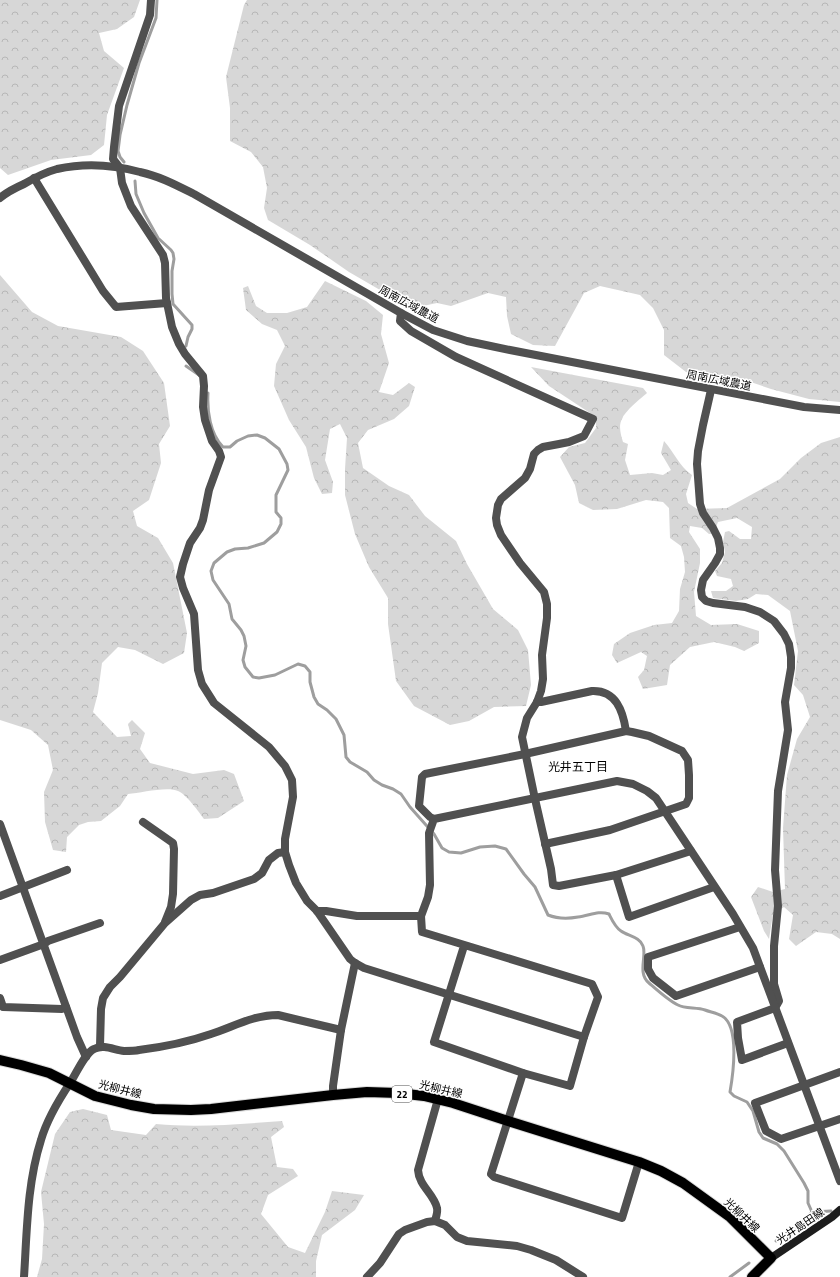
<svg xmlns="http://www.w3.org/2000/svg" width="840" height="1277" font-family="'Titillium Web','Noto Sans JP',sans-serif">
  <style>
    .forest { fill: url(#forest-crowns) }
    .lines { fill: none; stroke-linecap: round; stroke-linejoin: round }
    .stream { stroke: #9e9e9e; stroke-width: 3 }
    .primary-casing { stroke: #dbdbdb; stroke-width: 12 }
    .minor { stroke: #505050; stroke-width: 8 }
    .tertiary { stroke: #505050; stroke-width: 8 }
    .secondary { stroke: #1d1d1d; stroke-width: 8 }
    .primary { stroke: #000; stroke-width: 10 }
    .labels { text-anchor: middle; stroke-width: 3; stroke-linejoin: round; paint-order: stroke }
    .shield { fill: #fff; stroke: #4c4c4c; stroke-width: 1 }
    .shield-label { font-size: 10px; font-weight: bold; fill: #000 }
    .street-label { font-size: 11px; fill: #000; stroke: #fff }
    .neighbourhood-label { font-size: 12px; fill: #000; stroke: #fff }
  </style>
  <defs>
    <pattern id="forest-crowns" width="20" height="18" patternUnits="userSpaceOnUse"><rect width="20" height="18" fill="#d7d7d7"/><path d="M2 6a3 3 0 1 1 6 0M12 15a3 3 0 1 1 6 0" fill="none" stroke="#b7b7b7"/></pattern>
  </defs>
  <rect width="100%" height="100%" fill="#fff"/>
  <g class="forest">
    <path d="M0 0H140L134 17 117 29 99 33 104 51 124 68 107 115 104 145 91 155 51 160 8 175 0 168Z"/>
    <path d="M247 0H840V402L809 399 771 389 736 377 729 383 686 372 664 355V330L653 308 640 295 600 286 584 293 555 346 533 345 511 334 507 316 506 297 488 293 451 306 437 303 418 307 399 301 349 272 310 245 268 220 264 208 267 188 263 167 251 152 230 141V108L226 77 244 5Z"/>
    <path d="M0 275 32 312 58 326 121 337 143 351 164 383 170 426 159 444 161 463 149 500 133 511 137 526 158 538 173 563 187 633 184 653 163 664 135 650 118 647 102 663 98 693 93 712 117 737 131 736 128 724 132 720 145 733 140 749 150 763 193 774 224 770 234 774 244 801 218 818 204 819C199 812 186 794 178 791 167 786 141 793 128 794L120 806 101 821 88 822 79 825 67 837 66 852 53 850 45 822 44 792 53 770 48 745 31 730 0 720Z"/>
    <path d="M325 281 366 301 383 315 381 334 389 363 379 392 393 395 409 383 415 387 409 406 394 419 368 430 358 443 363 468 389 486 409 495 425 516 456 541 467 564 493 609 518 630 528 650 531 685 526 706 494 707 469 721 450 725 414 706 396 681 388 624V598L369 567 355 534 345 495V469L347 438 340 424 330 429 325 460 333 482 332 493 322 494 314 478 306 447 289 420 274 386 276 364 285 346 277 330 262 324 246 310 243 288 248 286 256 306 267 313H287L307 307Z"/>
    <path d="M531 367 643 388 647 393C640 399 625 411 622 419 618 426 621 435 623 442L628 444 625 460 630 475 652 473 663 475 671 470 661 453 664 441C674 452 679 466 692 475L686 494 688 503 697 509 727 508 780 479 801 458 821 443 840 437V939L832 934 816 932 796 946 789 939 793 915 784 907 773 914 769 939 764 931 751 897 758 887 773 892 785 889 783 828 787 775 797 739 810 717 803 695 794 685 798 651 790 611 768 595 756 594 748 599 736 601 713 598 711 591H726L733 586 731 579 717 576 715 571 722 563 725 552 723 542 725 532 729 531 740 539H751L752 527 737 518 718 522 716 527 718 533 709 534 702 528 690 526 689 532 700 549V563L694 592 696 616 711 625 737 624 759 631V643L744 651 735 647 714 642 690 647 670 665 667 685 643 689 638 677 644 670 647 656 641 652 617 663 612 655 614 644 630 633 654 625 672 623 679 611 680 589 685 572 684 557 681 546 670 538 669 508 663 502 646 500 617 509 593 510 579 503 575 485 560 457 569 447 585 443 596 428V419L590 413 549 386Z"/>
    <path d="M83 1109 107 1115 111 1130 146 1135 156 1124C198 1128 240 1124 282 1121L284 1127 271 1137 277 1167 293 1169 298 1176 268 1195 261 1214 288 1247 305 1253 325 1212 332 1191 364 1195 355 1210 322 1235 316 1261V1277H37L42 1259 44 1224 41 1192 55 1134 70 1112Z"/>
  </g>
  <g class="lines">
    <g class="stream">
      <path d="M124 162 120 157 118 151 120 135 127 105 139 63 156 18 157 0"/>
      <path d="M135 181 136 194 144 213 158 238 171 250 173 253 174 259 172 271V294L173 304 192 325V329L188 337 186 346"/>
      <path d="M186 366 199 375"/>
      <path d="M208 393C207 411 210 434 223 447H230L237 441 248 436 257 435 265 438 279 449 287 464 288 470 276 495V512L281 518V524L277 532 264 543 248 548 235 549 227 552 214 563 211 571 213 580 229 604 232 619 241 630 244 636 246 646 243 660 245 667 253 677 259 678 275 675 298 664 305 666 310 672V682L314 697 318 704 327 710 336 719 344 735 346 757 350 762 367 772 374 780 382 785 393 789 401 794 410 807 434 834 442 848 449 852 461 853 480 847 495 846 506 849 524 874 535 887 548 915C558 919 567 919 578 917 589 916 598 910 609 914 612 920 615 927 621 931 628 936 640 937 643 946 647 956 637 973 649 983 657 990 669 1001 678 1005 685 1009 697 1007 705 1010 710 1012 717 1013 722 1016 740 1026 733 1075 730 1092L734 1096 747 1102 753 1111 759 1132 763 1138 777 1144 784 1151 804 1183 808 1191V1203L812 1212"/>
      <path d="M776 1241 795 1229 812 1212 831 1211"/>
      <path d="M730 1277 749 1263"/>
    </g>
    <defs>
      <path id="primary" d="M0 1060 21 1065 49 1073 95 1096 131 1105 154 1109 191 1110 211 1109 333 1095 367 1092 398 1093 424 1096 453 1103 508 1121 639 1162 661 1171 683 1183 730 1217 771 1258 752 1277"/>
    </defs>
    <use href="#primary" class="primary-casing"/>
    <g class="minor">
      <path d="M151 0 150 15 119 106 114 147 113 159 120 168 122 183 131 206 163 255 165 263 166 298 172 327 179 344 185 354 203 376 204 386 203 407 205 420 212 441 219 451 221 457 209 490 203 520 200 528 190 543 183 564 180 577 183 588 194 614 198 670 202 684 214 703 269 747 285 766 292 780 293 797 285 839V852L289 865 296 883 307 901 317 911 350 959 355 963 364 968 584 1037"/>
      <path d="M34 178 103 291 116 307 167 303"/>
      <path d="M401 313 400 321 411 331 456 357 593 419 584 436 569 442 559 444 543 447 538 450 534 454 530 469 525 478 501 499 498 505 496 518 497 525 501 535 520 563 544 592 547 604V618L542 655 543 679 541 691 537 702 527 718 522 737 535 799 551 869 553 885 559 886 616 875 691 851"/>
      <path d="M711 390 703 425 698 451 697 464 700 504 703 513 713 528 718 538 720 548V554L715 563 703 580 701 590 702 597 706 601 713 603 745 607 760 612 774 621 784 634 789 644 791 657V668L785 702 788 730 778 791 775 870 778 906 774 946V984L779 1001 775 1008 737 1022 738 1038 742 1060 788 1043"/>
      <path d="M537 702H541L592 691C616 690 623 711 626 731"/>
      <path d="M434 819 430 817 419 806 422 777 425 774 525 754 626 731 632 732 649 736 682 751 688 760 689 775V798L686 804 610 830 545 844"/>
      <path d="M143 822 173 843 174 849 173 894 171 907 165 922"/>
      <path d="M0 824 77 1037 86 1057"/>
      <path d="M616 875 629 917 714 887"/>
      <path d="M0 896 67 870"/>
      <path d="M317 911H326L357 916H421"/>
      <path d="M740 927 648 957V969L653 978 676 996 760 967"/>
      <path d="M464 946 434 1042 523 1073 570 1086 584 1037 598 997 592 984 422 932 421 916 428 897 430 885 429 833 434 819 617 781 633 784 647 791 656 798 733 914 753 948 840 1181"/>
      <path d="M0 960 44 944 48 941 100 923"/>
      <path d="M0 998 3 1007 62 1009 66 1007"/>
      <path d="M100 1046 101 1009 103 998 110 987 120 977 165 923 191 900 200 895 213 893 254 879 262 873 269 860 278 853 285 852"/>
      <path d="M840 1072 755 1103 766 1131 781 1139 840 1119"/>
      <path d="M523 1073 491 1174 494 1177 622 1218 639 1162"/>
      <path d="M70 1083C76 1074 85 1053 94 1049 104 1044 114 1050 124 1051 129 1051 135 1051 139 1050 163 1047 188 1042 211 1034 233 1027 253 1015 278 1015L341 1030"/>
      <path d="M333 1095V1086L341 1030 355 963"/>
      <path d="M435 1221C436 1217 438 1212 437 1208 434 1194 419 1186 418 1170L438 1099"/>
      <path d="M367 1277 380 1263 399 1234 405 1230 427 1222 435 1221 445 1225 457 1237 467 1241 517 1246 531 1250 556 1260 583 1277"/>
    </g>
    <g class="tertiary">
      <path d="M0 198C7 192 15 188 24 184 34 178 46 172 57 169 84 163 114 165 140 172 159 176 176 185 194 194L401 313 433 330 467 341 510 350 804 407 840 410"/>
      <path d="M24 1277C27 1231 27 1184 41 1140 47 1119 58 1101 70 1083"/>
    </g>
    <path class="secondary" d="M771 1258 832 1217 840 1210"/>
    <use href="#primary" class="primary"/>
  </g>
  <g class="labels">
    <rect class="shield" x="392" y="1086" width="20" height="16" rx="3"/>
    <g class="shield-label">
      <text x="402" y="1098">22</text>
    </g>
    <g class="street-label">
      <text transform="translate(409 304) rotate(28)" y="4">周南広域農道</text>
      <text transform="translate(719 380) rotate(11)" y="4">周南広域農道</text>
      <text transform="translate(120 1089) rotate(14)" y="4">光柳井線</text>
      <text transform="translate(441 1089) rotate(13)" y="4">光柳井線</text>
      <text transform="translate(742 1215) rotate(43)" y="4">光柳井線</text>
      <text transform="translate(800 1226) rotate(-34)" y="4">光井島田線</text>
    </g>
    <g class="neighbourhood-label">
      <text x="578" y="771">光井五丁目</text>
    </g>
  </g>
</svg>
